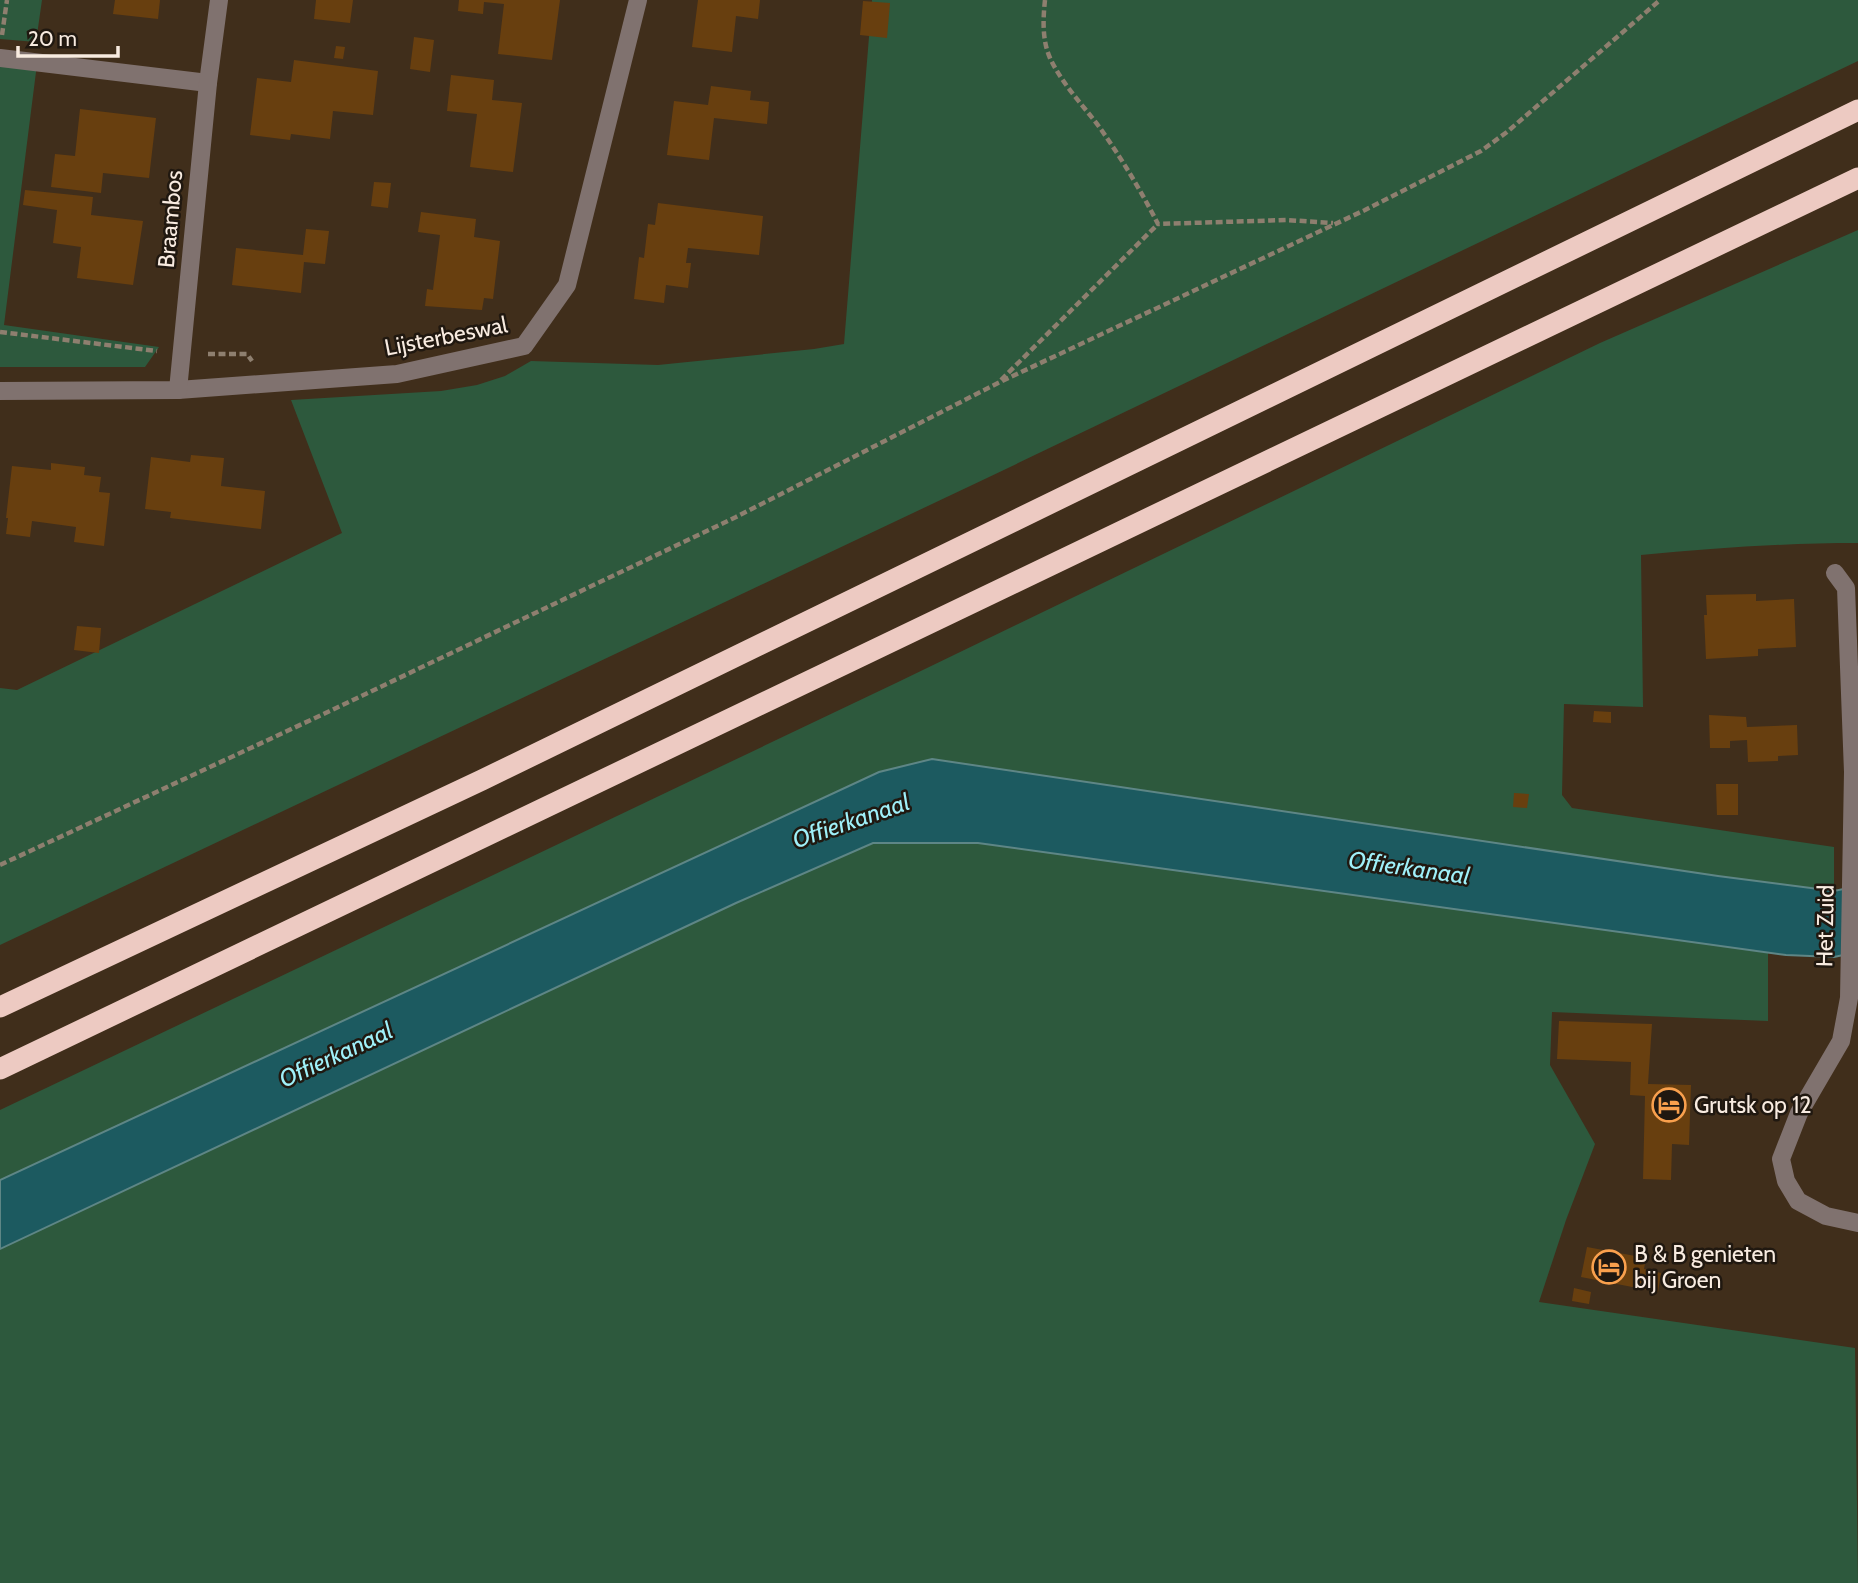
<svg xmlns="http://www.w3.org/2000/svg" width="1858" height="1583" font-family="Cabin,sans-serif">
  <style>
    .green { fill: #2d593d }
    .water { fill: #1c5a60; stroke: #5e8686; stroke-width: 2 }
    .building { fill: #683f0f }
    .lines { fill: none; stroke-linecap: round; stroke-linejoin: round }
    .path { stroke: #8e7f6f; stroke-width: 4.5; stroke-dasharray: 7 3.5; stroke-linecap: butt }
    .minor { stroke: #80726f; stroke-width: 18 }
    .highway { stroke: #edcac2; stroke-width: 21 }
    .labels { text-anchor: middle; stroke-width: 5; stroke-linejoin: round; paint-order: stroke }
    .street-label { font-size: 23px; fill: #f8ebe0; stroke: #201810 }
    .poi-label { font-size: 23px; fill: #f8ebe0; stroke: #201810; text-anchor: start }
    .water-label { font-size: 24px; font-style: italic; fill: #9ff0f9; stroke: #201810 }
  </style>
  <rect width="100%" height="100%" fill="#402e1b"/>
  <g class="green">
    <path d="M0 0H42L36 42 0 39Z"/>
    <path d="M872 0H1858V61L987 478 0 945V688L17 690 342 533 291 400 441 391 477 385 505 376 531 361 658 365 814 349 844 344Z"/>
    <path d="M0 61 37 64 4 325 159 347 145 367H0Z"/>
    <path d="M1858 230V543C1785 543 1714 548 1641 555L1643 707 1564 704 1562 795 1572 808 1834 847V891L879 772 0 1180V1110L896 683 1600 343Z"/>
    <path d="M911 841 978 843 1376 896 1768 953V1021L1552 1012 1550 1065 1595 1144 1566 1220 1539 1302 1855 1348 1858 1583H0V1249L736 902 873 843Z"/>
  </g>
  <path class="water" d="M932 759 1718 876 1834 891 1858 886V952L1834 957 1786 955 978 843H873L736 903 0 1249V1180L879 772Z"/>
  <g class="building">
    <path d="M115 0H160L158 19 113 14Z"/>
    <path d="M316 0H353L350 23 314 19Z"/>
    <path d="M459 0H560L552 60 498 54 504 4 484 2 483 14 458 11Z"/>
    <path d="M698 0H760L758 19 736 16 732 52 692 47Z"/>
    <path d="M863 1 890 3 887 38 860 35Z"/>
    <path d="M414 37 434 40 430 72 410 69Z"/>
    <path d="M336 46 345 47 343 59 334 58Z"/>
    <path d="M294 60 378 71 373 115 333 111 330 139 291 134 290 140 250 135 257 78 291 82Z"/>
    <path d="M451 75 494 80 492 100 522 103 513 172 470 167 477 114 447 111Z"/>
    <path d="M711 86 751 91 750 100 769 102 767 124 714 118 709 160 667 155 674 101 708 105Z"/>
    <path d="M80 109 156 118 149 178 103 173 101 193 51 187 55 154 75 156Z"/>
    <path d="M374 182 391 183 388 208 371 206Z"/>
    <path d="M25 190 93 197 91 215 143 221 133 285 77 278 81 247 53 243 57 210 23 205Z"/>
    <path d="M658 203 763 216 759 255 688 248 686 263H691L688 288 666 285 664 303 634 299 639 257 644 258 648 224 655 225Z"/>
    <path d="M421 212 476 219 474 237 500 241 493 299 484 298 482 310 425 306 427 289 433 290 440 235 418 232Z"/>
    <path d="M306 229 329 231 325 264 304 262 301 293 232 285 236 248 303 255Z"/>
    <path d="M191 455 224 458 221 486 265 491 261 529 170 518 171 512 145 509 151 457 190 462Z"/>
    <path d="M51 463 85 467 84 475 101 477 99 492 110 493 104 546 74 542 76 527 32 521 30 537 6 534 8 518H6L12 466 51 470Z"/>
    <path d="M1756 594V601L1794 599 1796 647 1758 649V656L1706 659 1704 615H1707L1706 595Z"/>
    <path d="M77 626 101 628 99 653 74 650Z"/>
    <path d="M1594 711 1611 712V723L1593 722Z"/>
    <path d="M1709 715 1746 717 1747 727 1797 725 1798 755 1778 756V761L1748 762 1747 740 1730 741V748H1710Z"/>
    <path d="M1716 784H1738V815H1717Z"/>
    <path d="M1514 793 1529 794 1527 808 1513 807Z"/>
    <path d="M1559 1021 1652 1024 1648 1084 1691 1085 1689 1145 1672 1144 1671 1180 1643 1179 1645 1096 1630 1095 1631 1062 1557 1059Z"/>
    <path d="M1587 1247 1646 1258 1644 1269 1661 1273 1658 1292 1581 1277Z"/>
    <path d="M1574 1288 1591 1292 1589 1304 1572 1301Z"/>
  </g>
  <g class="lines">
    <g class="path">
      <path d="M1045 0C1043 19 1042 40 1050 58 1062 84 1083 105 1100 128 1122 159 1141 191 1158 224L1286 220 1333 223"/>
      <path d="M2 35 7 0"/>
      <path d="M0 332 157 351"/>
      <path d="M208 354H247L252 361"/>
      <path d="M1001 380 1158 224"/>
      <path d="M0 865 330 711 736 517 998 383 1365 210 1481 151 1507 132 1660 0"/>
    </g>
    <g class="minor">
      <path d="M0 58 208 83"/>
      <path d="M178 390 397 374 524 346 567 285 638 0"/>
      <path d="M0 391 178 390 208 83 219 0"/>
      <path d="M1835 573 1846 588 1853 772 1849 998 1841 1041 1799 1113 1781 1159 1786 1181 1798 1201 1826 1216 1858 1223"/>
    </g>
    <g class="highway">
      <path d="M0 1007 482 780 1858 110"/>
      <path d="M0 1069 1858 178"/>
    </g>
  </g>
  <defs>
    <symbol id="hotel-ring" viewBox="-11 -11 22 22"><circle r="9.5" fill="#201810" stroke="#f9a04d" stroke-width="1.5"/><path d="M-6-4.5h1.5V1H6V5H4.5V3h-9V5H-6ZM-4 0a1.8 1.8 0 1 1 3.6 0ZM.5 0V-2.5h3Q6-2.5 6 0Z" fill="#f9a04d"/></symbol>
  </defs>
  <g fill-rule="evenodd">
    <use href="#hotel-ring" x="1650" y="1086" width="38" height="38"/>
    <use href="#hotel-ring" x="1590" y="1248" width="38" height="38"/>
  </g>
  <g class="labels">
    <g class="street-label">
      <text transform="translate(170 219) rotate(-85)" y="8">Braambos</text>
      <text transform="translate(446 336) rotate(-11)" y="8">Lijsterbeswal</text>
      <text transform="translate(1825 926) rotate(-89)" y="8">Het Zuid</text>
    </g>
    <g class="poi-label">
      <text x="1694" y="1113">Grutsk op 12</text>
      <text x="1634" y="1262">B &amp; B genieten<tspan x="1634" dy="26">bij Groen</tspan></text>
    </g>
    <g class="water-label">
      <text transform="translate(851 821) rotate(-19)" y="8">Offierkanaal</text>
      <text transform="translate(1409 868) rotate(8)" y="8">Offierkanaal</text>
      <text transform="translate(336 1055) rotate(-25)" y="8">Offierkanaal</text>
    </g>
  </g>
  <path d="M18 46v10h100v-10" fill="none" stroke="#f8ebe0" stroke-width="3.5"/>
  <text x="28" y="46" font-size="21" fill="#f8ebe0" stroke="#201810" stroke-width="5" paint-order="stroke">20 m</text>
</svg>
